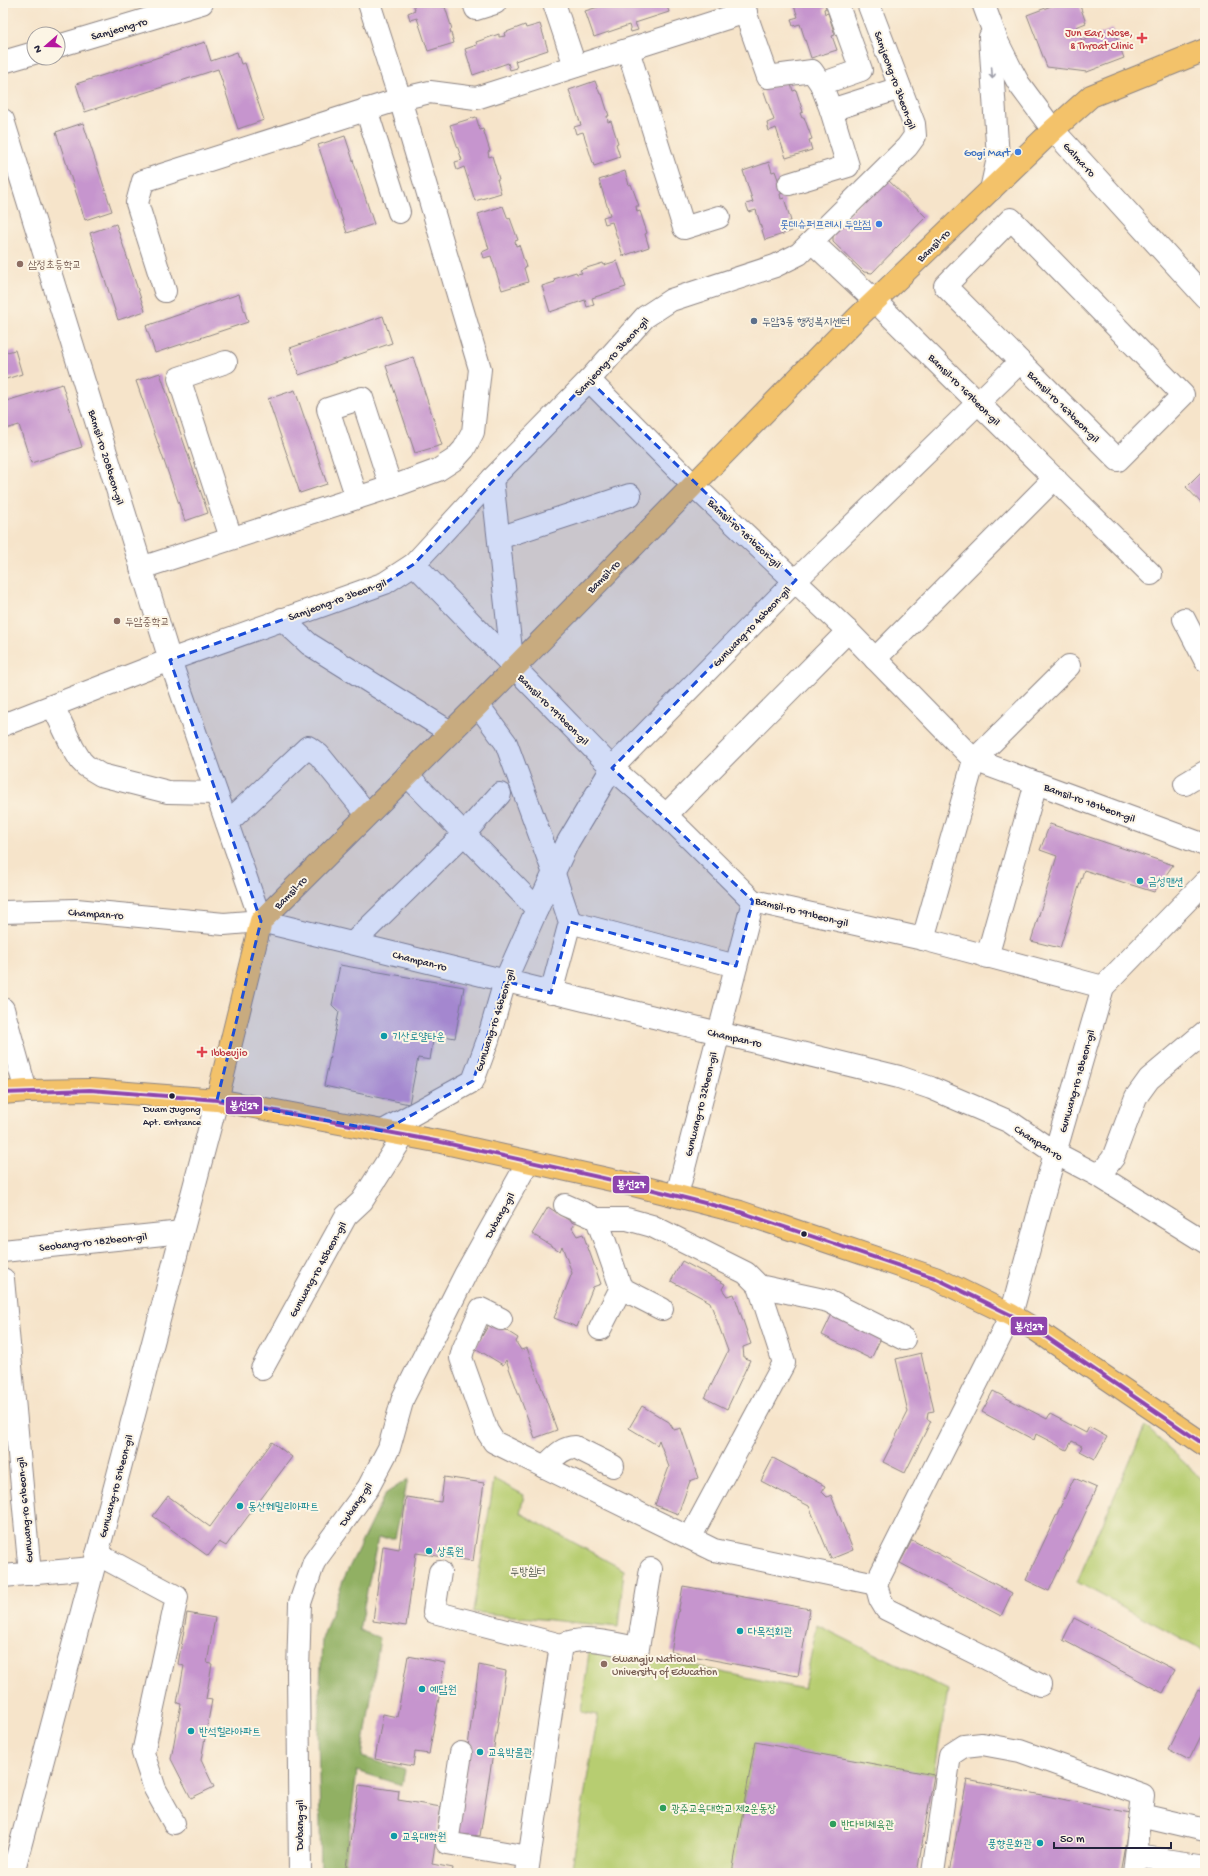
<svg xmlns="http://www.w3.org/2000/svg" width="1208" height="1876" font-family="'Gochi Hand','Poor Story',sans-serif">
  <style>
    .green { fill: #b7cd71; stroke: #6c7856 }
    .forest { fill: #91b063; stroke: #5a694f }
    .building { fill: #c695ce }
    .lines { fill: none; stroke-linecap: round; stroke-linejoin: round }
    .minor-casing { stroke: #8c8382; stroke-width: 24 }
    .major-casing { stroke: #8c8382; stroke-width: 24 }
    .minor { stroke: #fff; stroke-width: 22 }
    .major { stroke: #f3c26a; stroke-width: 22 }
    .bus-1-casing { stroke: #fcf5e5; stroke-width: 7 }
    .bus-1 { stroke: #8e44ad; stroke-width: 4 }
    .oneway { stroke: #9c9ca7 }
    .marked { fill: #1d4ed8; fill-opacity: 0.2; stroke: #1d4ed8; stroke-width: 3; stroke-dasharray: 8 5; stroke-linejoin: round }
    .health-dot { fill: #e0444e; stroke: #fcf5e5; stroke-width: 1.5 }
    .shop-dot { fill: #3f7fe0; stroke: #fcf5e5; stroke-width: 1.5 }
    .education-dot { fill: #8d6e63; stroke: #fcf5e5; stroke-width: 1.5 }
    .service-dot { fill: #5c6f8a; stroke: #fcf5e5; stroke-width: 1.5 }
    .culture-dot { fill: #0f9aa8; stroke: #fcf5e5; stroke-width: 1.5 }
    .bus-dot { fill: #22223b; stroke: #fcf5e5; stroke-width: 1.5 }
    .leisure-dot { fill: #2e9e5b; stroke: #fcf5e5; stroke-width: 1.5 }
    .labels { text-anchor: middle; stroke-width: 4; stroke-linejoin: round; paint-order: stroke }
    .bus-label { font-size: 10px; fill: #22223b; stroke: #fcf5e5 }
    .street-label { font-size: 11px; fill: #22223b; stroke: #fcf5e5 }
    .health-label { font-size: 11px; fill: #be3a42; stroke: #fcf5e5; text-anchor: end }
    .shop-label { font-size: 11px; fill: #366cbe; stroke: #fcf5e5; text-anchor: end }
    .education-label { font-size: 11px; fill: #785e54; stroke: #fcf5e5; text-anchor: start }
    .service-label { font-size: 11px; fill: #4e5e75; stroke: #fcf5e5; text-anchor: start }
    .culture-label { font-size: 11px; fill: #0d838f; stroke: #fcf5e5; text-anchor: start }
    .park-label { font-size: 11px; fill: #4f554b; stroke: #fcf5e5 }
    .leisure-label { font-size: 11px; fill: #27864d; stroke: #fcf5e5; text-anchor: start }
    .line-badge { stroke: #fcf5e5; stroke-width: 1.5 }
    .badge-label { font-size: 11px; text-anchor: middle; font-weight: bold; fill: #fff }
  </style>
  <rect width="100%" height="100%" fill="#fcf5e5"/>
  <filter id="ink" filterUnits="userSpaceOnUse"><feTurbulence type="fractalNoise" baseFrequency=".025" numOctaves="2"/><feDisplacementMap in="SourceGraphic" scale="8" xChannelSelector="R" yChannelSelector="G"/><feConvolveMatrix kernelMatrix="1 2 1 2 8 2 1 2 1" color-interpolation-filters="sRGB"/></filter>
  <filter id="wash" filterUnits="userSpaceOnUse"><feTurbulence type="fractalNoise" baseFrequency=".012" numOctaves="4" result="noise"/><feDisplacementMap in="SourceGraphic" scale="16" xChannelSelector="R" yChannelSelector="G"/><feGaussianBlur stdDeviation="0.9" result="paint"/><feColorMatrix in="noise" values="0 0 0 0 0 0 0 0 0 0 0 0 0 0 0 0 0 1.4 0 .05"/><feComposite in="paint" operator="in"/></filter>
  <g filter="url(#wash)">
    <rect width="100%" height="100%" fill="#f6e4ca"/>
    <g class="green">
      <path d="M1145 1426 1205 1482V1651L1077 1582Z"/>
      <path d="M494 1479 524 1495 520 1513 624 1570 618 1627 473 1612Z"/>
      <path d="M817 1625 948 1690 934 1775 755 1743 732 1873H571L598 1715 581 1712 590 1645 804 1689Z"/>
    </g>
    <path class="forest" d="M408 1479 395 1538H378L359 1630 380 1638 362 1757 405 1770 402 1785 357 1771 344 1873H321L318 1733 322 1639 344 1578 385 1494Z"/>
    <g id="blocks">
      <g class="building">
        <path d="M413 3H441L442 7H445L452 29 450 30 454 43 428 51 417 18 410 20 408 13 415 10Z"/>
        <path d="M600 3H666L669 12 635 23 638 30 631 32 629 25 594 37 585 11 598 7 597 4Z"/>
        <path d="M793 3H825L826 8 824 9 825 14 828 13 835 35 832 36 837 50 811 58 800 24 793 26 791 19 798 17Z"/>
        <path d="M1059 3H1079L1086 23 1076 27 1082 41 1113 29 1124 58 1087 72 1047 67 1027 15Z"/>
        <path d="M540 24 548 50 515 61 517 68 510 70 508 63 473 75 465 49 477 45 476 42 499 34V37L505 36 504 33 525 25 526 28Z"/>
        <path d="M205 42 211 61 237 52 241 64 245 63 264 120 238 129 218 69 85 112 76 84Z"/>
        <path d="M595 81 600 94H602L609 116H607L608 122 611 121 618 143 616 144 620 157 594 166 583 132 576 134 574 127 581 125 569 90Z"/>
        <path d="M790 81 793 91 796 90 803 112 800 113 802 118 804 117 812 139 809 140 812 150 786 158 776 128 769 131 767 123 774 120 763 89Z"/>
        <path d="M476 117 480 130 483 129 490 151 488 152 489 157 492 156 499 179H497L501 193 475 201 464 167 457 170 455 162 462 160 450 125Z"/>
        <path d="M83 123 112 211 85 220 56 132Z"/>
        <path d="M345 136 374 224 347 233 318 145Z"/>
        <path d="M769 162 772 172 775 171 783 193 780 194 781 199 784 198 791 221 788 222 792 231 765 240 756 210 749 212 746 204 753 202 743 171Z"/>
        <path d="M625 171 629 185 631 184 639 206H636L637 212 640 211 647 233 645 234 649 247 623 256 612 222 605 224 603 217 610 215 599 180Z"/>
        <path d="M885 177 926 217 872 273 864 272 833 242V230Z"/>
        <path d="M503 206 508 219 510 218 518 240 515 241 516 246 519 245 526 267 524 268 528 282 502 290 491 256 484 258 482 252 489 249 478 214Z"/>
        <path d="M116 224 145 311 118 320 90 233Z"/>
        <path d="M617 261 626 287 592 298 594 305 587 307 585 300 550 312 542 286 555 282 554 279 576 272 577 274 582 273 580 270 603 263 604 265Z"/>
        <path d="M239 294 248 322 155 353 146 326Z"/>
        <path d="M383 316 392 343 299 375 290 348Z"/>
        <path d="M15 350 22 374 3 380V353Z"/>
        <path d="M413 357 442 445 415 453 386 366Z"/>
        <path d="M160 373 208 513 185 521 136 381Z"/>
        <path d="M62 384 82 447 31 463 19 425 3 430V402Z"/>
        <path d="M295 390 327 484 300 493 268 399Z"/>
        <path d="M1205 468V503L1203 505 1186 487Z"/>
        <path d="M1050 824 1173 865 1154 892 1084 870 1060 948 1031 941 1057 856 1040 850Z"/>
        <path d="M340 965 464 987 455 1038 434 1034 430 1060 418 1058 409 1104 324 1086 339 1012 332 1005Z"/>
        <path d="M548 1207 575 1224 572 1228 577 1236 583 1234 601 1284 593 1287 577 1327 554 1318 572 1273 562 1246 560 1251 532 1234Z"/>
        <path d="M682 1261 725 1284 722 1289 727 1296 734 1294 751 1344 743 1347 744 1358 750 1360 727 1409 705 1398 728 1351 710 1302 671 1281Z"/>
        <path d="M832 1314 881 1338 871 1359 822 1335Z"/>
        <path d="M491 1321 518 1338 516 1342 521 1350 527 1348 557 1430 535 1438 506 1360 503 1365 475 1348Z"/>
        <path d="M921 1353 934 1411 928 1412 927 1419 931 1421 905 1473 883 1462 908 1412 896 1359Z"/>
        <path d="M993 1391 1047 1419 1050 1414 1086 1433 1089 1427 1107 1437 1095 1459 1080 1451 1082 1446 1072 1441 1067 1450 1036 1434 1034 1440 982 1412Z"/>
        <path d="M642 1406 669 1422 674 1430 681 1428 698 1478 690 1481 678 1514 655 1505 669 1467 659 1440 657 1445 629 1428Z"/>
        <path d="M272 1442 292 1457 226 1546 219 1542 208 1556 153 1516 168 1496 210 1527Z"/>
        <path d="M773 1458 825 1486 822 1492 827 1497 831 1495 853 1550 831 1559 809 1506 761 1481Z"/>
        <path d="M444 1477 484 1483 473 1561 416 1553 406 1626 373 1621 383 1546 399 1549 406 1497 441 1502Z"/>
        <path d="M1074 1478 1097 1488 1049 1591 1026 1580Z"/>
        <path d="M912 1540 1012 1593 1001 1616 900 1563Z"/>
        <path d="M683 1586 810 1609 798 1676 671 1652Z"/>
        <path d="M187 1613 215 1618 207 1663 212 1664 206 1699 212 1700 201 1760 214 1787 191 1798 171 1759 181 1704 177 1703 184 1666 178 1664Z"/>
        <path d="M1074 1618 1175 1670 1163 1693 1063 1640Z"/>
        <path d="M408 1656 445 1663 429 1754 415 1752 413 1766 375 1759 383 1714 397 1717Z"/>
        <path d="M479 1665 506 1671 480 1836 456 1834Z"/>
        <path d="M1198 1690 1205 1694V1728L1189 1760 1168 1749Z"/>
        <path d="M755 1742 934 1775 917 1873H732Z"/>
        <path d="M967 1780 1131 1813 1120 1873H949Z"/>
        <path d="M359 1785 399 1791 398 1800 441 1807 432 1864 453 1868 452 1873H345Z"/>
      </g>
    </g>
  </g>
  <g filter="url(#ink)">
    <use href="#blocks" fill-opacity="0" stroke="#8c8382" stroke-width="1"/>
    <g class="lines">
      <defs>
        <g id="minor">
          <path d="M474 3 476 9 495 3"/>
          <path d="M554 3 575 66"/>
          <path d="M742 3 768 77 812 71 821 84 831 110 900 88"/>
          <path d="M983 3 997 41 1012 71 1019 84 1053 130 1205 297"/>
          <path d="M990 37 998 158 991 190"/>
          <path d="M58 46 202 3"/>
          <path d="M628 50 684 228 719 217"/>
          <path d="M3 62 34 53"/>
          <path d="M821 84 861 70 837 3"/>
          <path d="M366 109 399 212"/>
          <path d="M3 120 170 660 261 921"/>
          <path d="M789 184 848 166 831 110"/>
          <path d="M1011 219 1183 395 1118 460 945 286Z"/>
          <path d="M812 242 875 301 1151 574"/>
          <path d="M165 291 137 203 143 181 400 99 430 92 476 98 746 12"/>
          <path d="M226 362 179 378 231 538"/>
          <path d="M589 380 693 485 848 631 974 760 1205 845"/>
          <path d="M492 479 513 668"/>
          <path d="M357 498 328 409 362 398 391 487"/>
          <path d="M499 538 630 495"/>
          <path d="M414 564 612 768 666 815 753 901 923 939 1103 987"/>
          <path d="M141 568 400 484 438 470 455 459 464 449 473 432 480 369 400 99 369 3"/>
          <path d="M282 619 309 644 450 732"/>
          <path d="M1184 619 1205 660"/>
          <path d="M875 659 1055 478"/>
          <path d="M478 705 506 743 552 868 570 922 551 993"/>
          <path d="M53 706 73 748 81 761 86 766 101 775 168 792 216 793"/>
          <path d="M3 725 170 660 385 583 414 564 492 479 589 380 645 317 671 300 775 266 799 254 907 147 915 136 914 124 868 3"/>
          <path d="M407 775 537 909"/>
          <path d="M1185 784 1205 772"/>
          <path d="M666 815 848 631"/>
          <path d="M227 823 308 747 319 755 367 814"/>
          <path d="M3 912 76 910 224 924 261 921 899 1077 931 1088 1010 1122 1055 1153 1099 1176 1205 1242"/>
          <path d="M570 922 736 966"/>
          <path d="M923 939 974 760 1069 666"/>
          <path d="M353 943 464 834 500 794"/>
          <path d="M987 957 1036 783"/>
          <path d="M3 1009 26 1091"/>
          <path d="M383 1131 473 1081 488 1040 505 981 537 909 568 842 612 768 796 580 1020 362"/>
          <path d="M1099 1176 1113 1158 1136 1097 1149 1079 1205 1032"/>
          <path d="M677 1195 753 901"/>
          <path d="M565 1205 597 1219H627L652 1226 746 1273 759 1286 828 1301 904 1339"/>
          <path d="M597 1219 621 1288 600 1329"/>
          <path d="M3 1251 182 1232"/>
          <path d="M3 1279 30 1574"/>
          <path d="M621 1288 662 1309"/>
          <path d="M501 1319 481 1309 463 1350 461 1358 487 1431 494 1442 714 1550 876 1584"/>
          <path d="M262 1369 346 1216 362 1201 404 1135"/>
          <path d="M544 1467C553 1459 562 1447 575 1447L613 1466"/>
          <path d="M690 1538 784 1363 759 1286"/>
          <path d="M97 1554 177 1597 143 1753 155 1789 174 1823"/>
          <path d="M440 1572 434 1612 561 1645C585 1634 613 1644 638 1648L651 1569"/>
          <path d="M3 1576 93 1568"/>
          <path d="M1040 1685 886 1609 880 1599 876 1584 1011 1315 1055 1153 1103 987 1205 882"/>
          <path d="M461 1753 447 1843 529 1857"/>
          <path d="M1141 1815 1205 1830"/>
          <path d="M1137 1856 1205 1866"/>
          <path d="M13 1873 217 1100"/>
          <path d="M300 1873 298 1672 300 1603 314 1562 368 1488 389 1448 403 1398 466 1273 528 1162"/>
          <path d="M527 1873 561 1645"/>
          <path d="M933 1873 950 1755 964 1746 982 1744 1020 1751 1143 1795 1134 1873"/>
        </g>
        <g id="major">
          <path d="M3 1093 26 1091 90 1090 217 1100 441 1142 634 1185 740 1212 935 1278 1011 1315 1036 1330 1205 1445"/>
          <path d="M217 1100 261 921 478 705 857 318 1053 130 1091 96 1205 50"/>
        </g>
      </defs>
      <use href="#minor" class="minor-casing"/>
      <use href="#major" class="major-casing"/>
      <use href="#minor" class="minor"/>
      <use href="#major" class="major"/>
      <defs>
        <path id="bus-1" d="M3 1093 90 1090 217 1100 441 1142 634 1185 740 1212 935 1278 1011 1315 1036 1330 1205 1445"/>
      </defs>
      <use href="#bus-1" class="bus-1-casing"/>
      <use href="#bus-1" class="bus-1"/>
    </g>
    <defs><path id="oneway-shaft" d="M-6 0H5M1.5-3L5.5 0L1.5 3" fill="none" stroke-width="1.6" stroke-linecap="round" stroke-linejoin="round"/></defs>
    <use class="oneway" href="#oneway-shaft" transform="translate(992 73) rotate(86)"/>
  </g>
  <path class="marked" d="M589 380 796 580 612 768 753 901 736 966 570 922 551 993 505 981 473 1081 383 1131 217 1100 261 921 170 660 385 583 414 564Z"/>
  <g class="health-dot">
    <path d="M1140 32h4v4h4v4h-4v4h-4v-4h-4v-4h4z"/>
    <path d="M200 1046h4v4h4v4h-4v4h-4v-4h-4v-4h4z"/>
  </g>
  <g class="shop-dot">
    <circle cx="1018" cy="152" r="4"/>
    <circle cx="879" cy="224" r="4"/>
  </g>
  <g class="education-dot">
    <circle cx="20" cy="264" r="4"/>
    <circle cx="117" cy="621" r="4"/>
    <circle cx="604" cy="1664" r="4"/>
  </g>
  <circle class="service-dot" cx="754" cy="321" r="4"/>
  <g class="culture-dot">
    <circle cx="1140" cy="881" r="4"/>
    <circle cx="384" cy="1036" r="4"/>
    <circle cx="240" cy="1506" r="4"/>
    <circle cx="429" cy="1551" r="4"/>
    <circle cx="740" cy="1631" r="4"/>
    <circle cx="422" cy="1689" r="4"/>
    <circle cx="191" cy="1731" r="4"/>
    <circle cx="480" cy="1752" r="4"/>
    <circle cx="394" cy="1836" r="4"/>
    <circle cx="1040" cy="1843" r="4"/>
  </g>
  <g class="bus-dot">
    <circle cx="172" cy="1096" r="3.5"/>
    <circle cx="804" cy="1234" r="3.5"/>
  </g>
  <g class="leisure-dot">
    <circle cx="663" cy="1808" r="4"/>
    <circle cx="833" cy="1824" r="4"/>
  </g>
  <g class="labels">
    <g class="bus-label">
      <text x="172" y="1112">Duam Jugong<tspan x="172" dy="13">Apt. Entrance</tspan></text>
    </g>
    <g class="street-label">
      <text transform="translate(119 28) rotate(-16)" y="4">Samjeong-ro</text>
      <text transform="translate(896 80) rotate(70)" y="4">Samjeong-ro 3beon-gil</text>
      <text transform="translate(1080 159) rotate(48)" y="4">Galma-ro</text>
      <text transform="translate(933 245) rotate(-44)" y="4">Bamsil-ro</text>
      <text transform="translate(611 356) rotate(-47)" y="4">Samjeong-ro 3beon-gil</text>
      <text transform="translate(965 389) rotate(45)" y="4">Bamsil-ro 169beon-gil</text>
      <text transform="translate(1064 406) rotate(45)" y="4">Bamsil-ro 167beon-gil</text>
      <text transform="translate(107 457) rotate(73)" y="4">Bamsil-ro 208beon-gil</text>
      <text transform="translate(745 533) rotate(43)" y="4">Bamsil-ro 181beon-gil</text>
      <text transform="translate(603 576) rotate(-45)" y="4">Bamsil-ro</text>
      <text transform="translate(337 599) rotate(-20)" y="4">Samjeong-ro 3beon-gil</text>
      <text transform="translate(751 626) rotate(-46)" y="4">Gunwang-ro 46beon-gil</text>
      <text transform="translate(554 709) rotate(45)" y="4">Bamsil-ro 191beon-gil</text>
      <text transform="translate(1090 802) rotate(20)" y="4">Bamsil-ro 181beon-gil</text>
      <text transform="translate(290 892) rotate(-45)" y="4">Bamsil-ro</text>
      <text transform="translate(802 911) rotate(14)" y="4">Bamsil-ro 191beon-gil</text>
      <text transform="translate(96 913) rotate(4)" y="4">Champan-ro</text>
      <text transform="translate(420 960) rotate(14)" y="4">Champan-ro</text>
      <text transform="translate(494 1020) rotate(-72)" y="4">Gunwang-ro 46beon-gil</text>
      <text transform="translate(735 1037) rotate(13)" y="4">Champan-ro</text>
      <text transform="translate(1076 1081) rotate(-74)" y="4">Gunwang-ro 18beon-gil</text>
      <text transform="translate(700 1104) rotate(-76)" y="4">Gunwang-ro 32beon-gil</text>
      <text transform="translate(1039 1142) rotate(33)" y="4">Champan-ro</text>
      <text transform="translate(499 1215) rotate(-61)" y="4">Dubang-gil</text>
      <text transform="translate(93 1241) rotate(-6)" y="4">Seobang-ro 182beon-gil</text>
      <text transform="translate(317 1269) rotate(-61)" y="4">Gunwang-ro 45beon-gil</text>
      <text transform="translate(115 1486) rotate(-75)" y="4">Gunwang-ro 51beon-gil</text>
      <text transform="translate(355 1504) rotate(-56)" y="4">Dubang-gil</text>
      <text transform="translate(24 1510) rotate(-95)" y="4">Gunwang-ro 61beon-gil</text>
      <text transform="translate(299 1825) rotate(-90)" y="4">Dubang-gil</text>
    </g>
    <g class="health-label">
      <text x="1133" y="36">Jun Ear, Nose,<tspan x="1133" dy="13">&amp; Throat Clinic</tspan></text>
      <text x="211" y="1056" text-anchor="start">Ibbeujio</text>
    </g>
    <g class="shop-label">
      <text x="1010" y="156">Gogi Mart</text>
      <text x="871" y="228">롯데슈퍼프레시 두암점</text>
    </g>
    <g class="education-label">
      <text x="28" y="268">삼정초등학교</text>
      <text x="125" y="625">두암중학교</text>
      <text x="612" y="1662">Gwangju National<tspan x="612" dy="13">University of Education</tspan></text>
    </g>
    <g class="service-label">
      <text x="762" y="325">두암3동 행정복지센터</text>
    </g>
    <g class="culture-label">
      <text x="1148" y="885">금성맨션</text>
      <text x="392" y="1040">기산로얄타운</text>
      <text x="248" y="1510">동산훼밀리아파트</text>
      <text x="437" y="1555">상록원</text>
      <text x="748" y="1635">다목적회관</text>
      <text x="430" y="1693">예담원</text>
      <text x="199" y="1735">반석힐라아파트</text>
      <text x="488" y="1756">교육박물관</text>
      <text x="402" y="1840">교육대학원</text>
      <text x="1032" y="1847" text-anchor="end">풍향문화관</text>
    </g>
    <g class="park-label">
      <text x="528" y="1575">두방쉼터</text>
    </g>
    <g class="leisure-label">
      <text x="671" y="1812">광주교육대학교 제2운동장</text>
      <text x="841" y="1828">반다비체육관</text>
    </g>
  </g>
  <g class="line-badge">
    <rect x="225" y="1096" width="38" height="19" rx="4" fill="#8e44ad"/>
    <rect x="612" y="1175" width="38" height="19" rx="4" fill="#8e44ad"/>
    <rect x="1010" y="1316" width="38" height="20" rx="4" fill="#8e44ad"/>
  </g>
  <g class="badge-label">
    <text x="244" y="1109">봉선27</text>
    <text x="631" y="1188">봉선27</text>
    <text x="1029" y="1330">봉선27</text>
  </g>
  <rect width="1208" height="1876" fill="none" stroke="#fcf5e5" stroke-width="16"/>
  <g transform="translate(46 46) rotate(250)"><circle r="19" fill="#fcf5e5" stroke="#a5a1a1"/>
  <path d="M0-3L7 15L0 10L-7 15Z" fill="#b5179e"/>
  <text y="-6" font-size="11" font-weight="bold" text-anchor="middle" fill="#22223b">N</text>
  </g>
  <path d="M1054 1842v6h117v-6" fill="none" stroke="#22223b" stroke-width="2"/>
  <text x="1060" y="1842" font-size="12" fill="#22223b" stroke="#fcf5e5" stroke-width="3" paint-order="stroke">50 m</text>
</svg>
